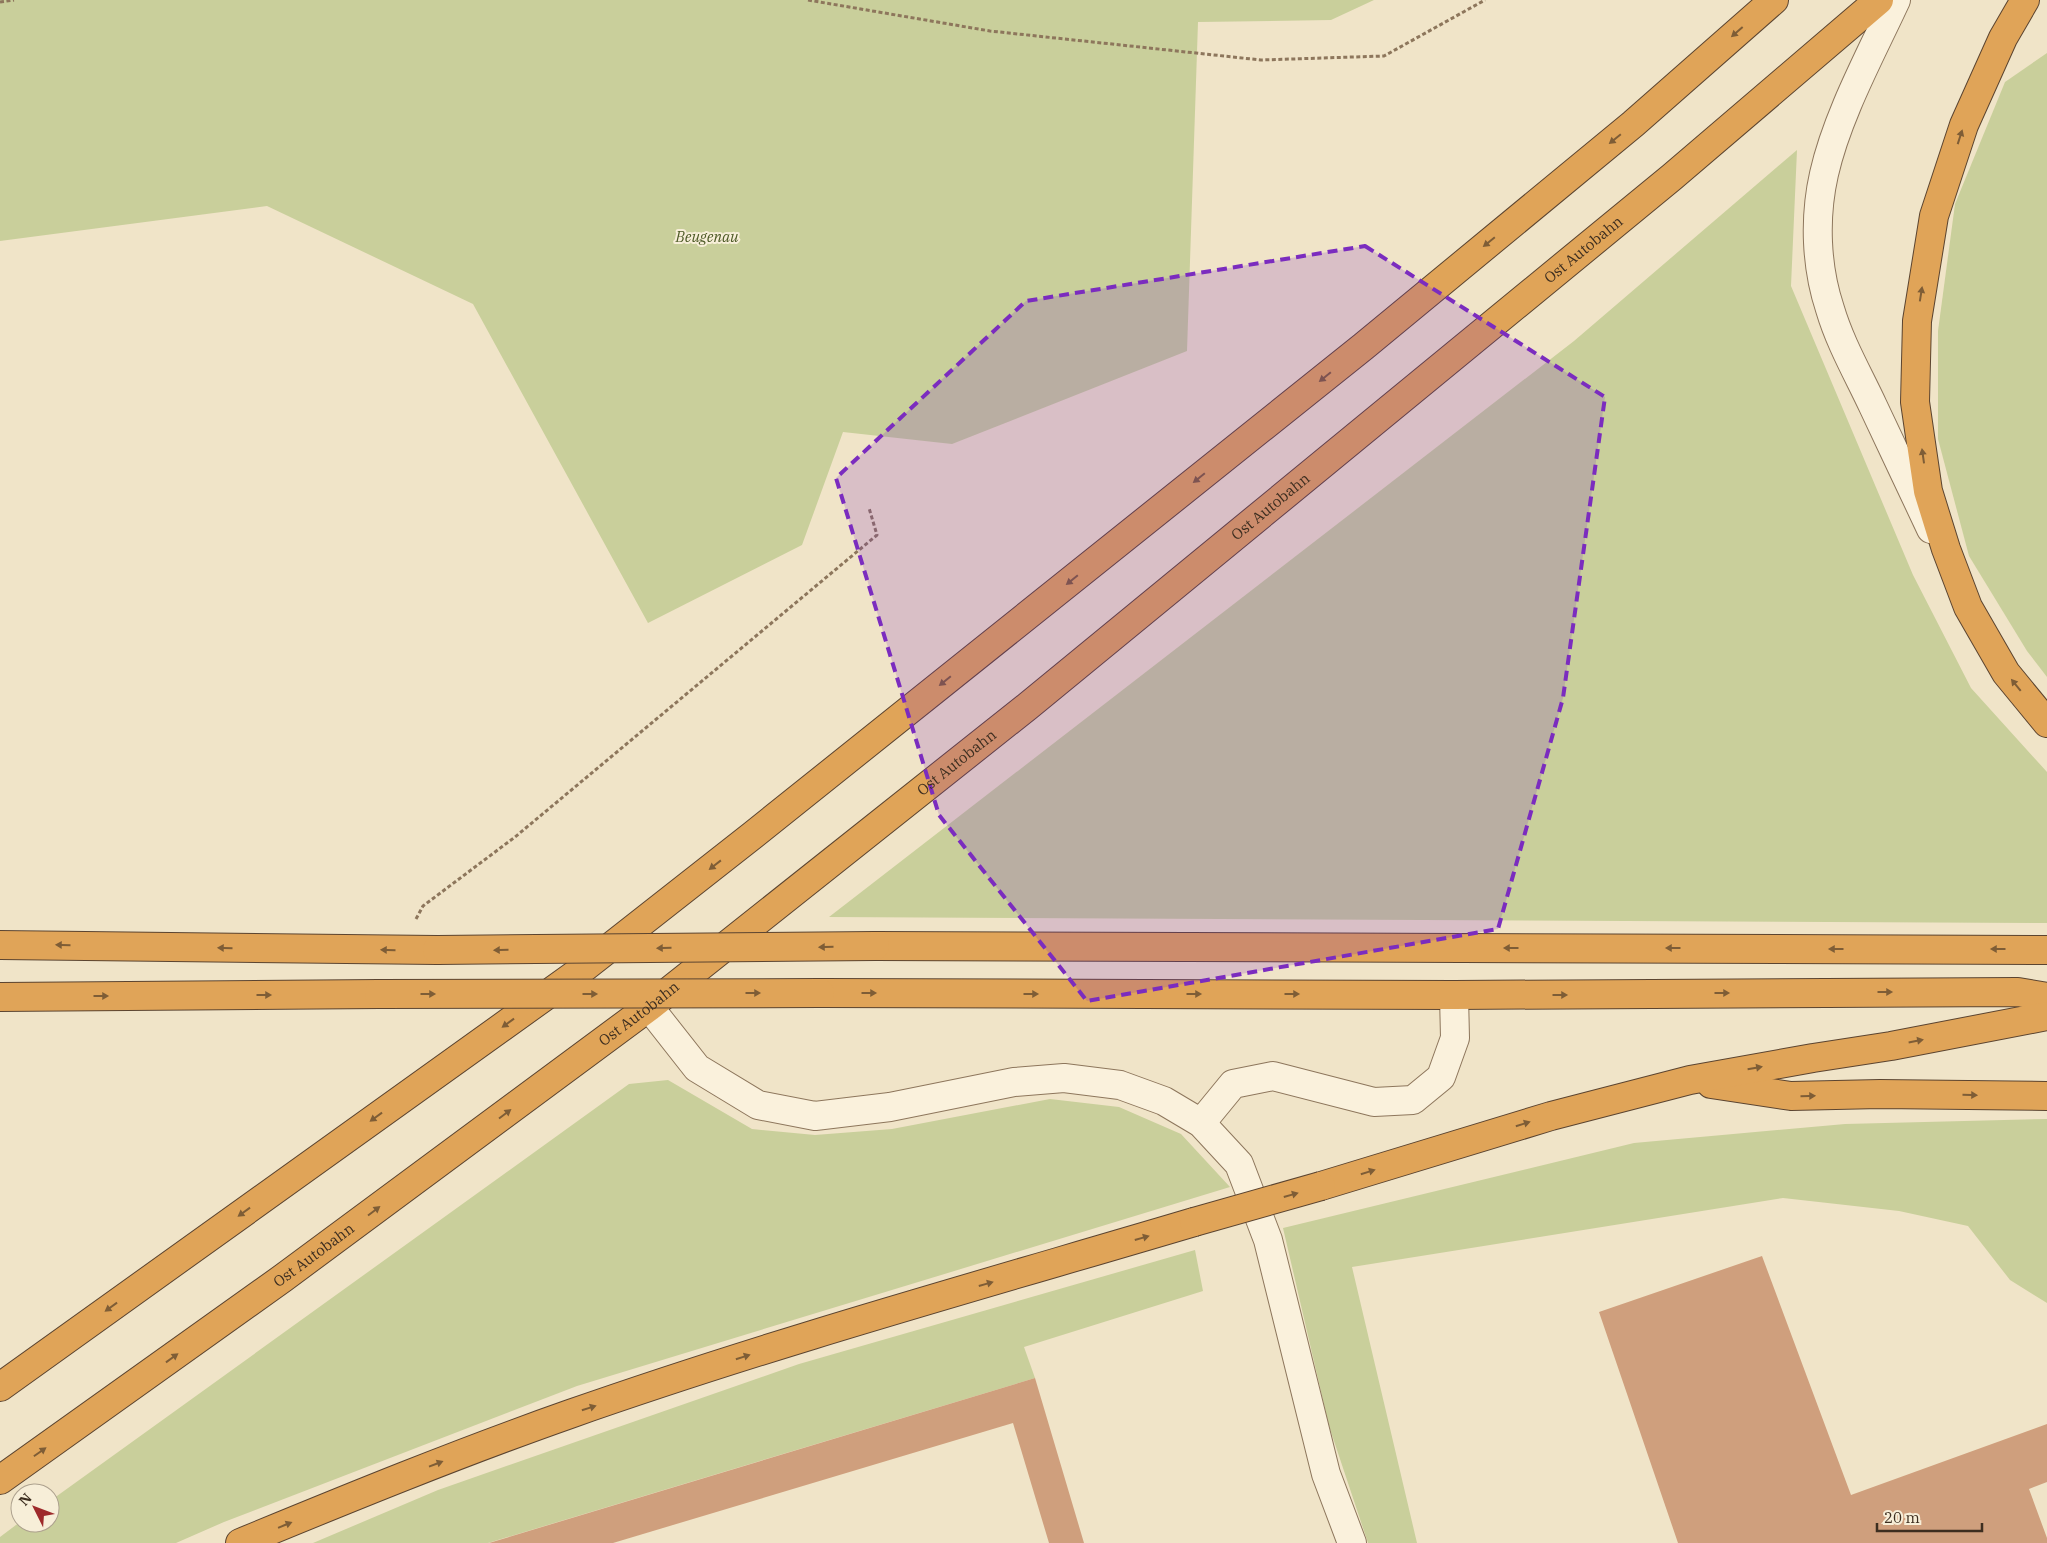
<svg xmlns="http://www.w3.org/2000/svg" width="2047" height="1543" font-family="'IBM Plex Serif',serif">
  <style>
    .green { fill: #c9cf9b }
    .building { fill: #cf9f7d }
    .lines { fill: none; stroke-linecap: round; stroke-linejoin: round }
    .minor-casing { stroke: #8d765c; stroke-width: 30 }
    .highway-casing { stroke: #5b4430; stroke-width: 30 }
    .path { stroke: #8d765c; stroke-width: 3; stroke-dasharray: 4 2.5; stroke-linecap: butt }
    .minor { stroke: #faf1dc; stroke-width: 28 }
    .highway { stroke: #e0a458; stroke-width: 28 }
    .highway-bridge-casing { stroke: #5b4430; stroke-width: 30; stroke-linecap: butt }
    .highway-bridge { stroke: #e0a458; stroke-width: 28 }
    .oneway { fill: #7e5d36 }
    .marked { fill: #7b2cbf; fill-opacity: 0.2; stroke: #7b2cbf; stroke-width: 4; stroke-dasharray: 10 6; stroke-linejoin: round }
    .labels { text-anchor: middle; stroke-width: 4; stroke-linejoin: round; paint-order: stroke }
    .park-label { font-size: 15px; font-style: italic; fill: #4d5a26; stroke: #f7eed8 }
    .street-label { font-size: 15px; fill: #3d2e20; stroke: #f7eed8 }
  </style>
  <rect width="100%" height="100%" fill="#f0e4c8"/>
  <g class="green">
    <path d="M0 0H1374L1331 20 1198 22 1187 351 952 444 843 432 802 545 648 623 473 304 267 206 0 241Z"/>
    <path d="M2047 53V677L2027 651 1969 556 1938 439V331L1955 204 2005 82Z"/>
    <path d="M1797 150 1791 286 1913 575 1971 688 2047 772V923L829 917 1574 341Z"/>
    <path d="M668 1080 752 1129 815 1135 892 1129 1050 1099 1119 1107 1181 1134 1230 1187 577 1386 224 1522 176 1543H0V1537L20 1522 50 1523V1501L629 1084Z"/>
    <path d="M2047 1119V1303L2010 1280 1968 1226 1899 1211 1783 1198 1352 1267 1417 1543H1368L1329 1426 1283 1228 1634 1143 1845 1124Z"/>
    <path d="M1195 1250 1203 1291 1024 1347 1035 1378 488 1543H313L438 1490 799 1364Z"/>
  </g>
  <g class="building">
    <path d="M1762 1256 1851 1495 2047 1424V1482L2029 1489 2047 1538V1543H1678L1599 1312Z"/>
    <path d="M1035 1378 1084 1543H1049L1013 1423 613 1543H489Z"/>
  </g>
  <g class="lines">
    <defs>
      <g id="minor">
        <path d="M1896 0C1871 54 1837 116 1824 174 1814 218 1816 267 1830 309 1840 343 1858 374 1873 406 1892 447 1912 488 1931 529"/>
        <path d="M649 1007 697 1068 758 1105 815 1116 890 1107 1014 1082 1064 1078 1120 1085 1164 1101 1201 1123 1239 1164 1268 1240 1326 1474 1352 1543"/>
        <path d="M1201 1123 1233 1084 1273 1076 1374 1102 1413 1100 1441 1077 1455 1038 1454 995"/>
      </g>
      <g id="highway">
        <path d="M2025 0 2003 38 1964 125 1934 216 1917 321 1915 402 1928 491 1946 549 1968 607 2006 673 2047 723"/>
        <path d="M0 945 437 950"/>
        <path d="M875 946 2047 950"/>
        <path d="M820 993 1454 995 2018 992 2047 997"/>
        <path d="M0 997 379 994"/>
        <path d="M1711 1084 1791 1096 1880 1094 2047 1096"/>
        <path d="M1321 1186 1551 1116 1690 1080 1813 1058 1891 1046 2047 1016"/>
        <path d="M0 1387 576 974 753 835 1364 346 1633 124 1774 0"/>
        <path id="s1" d="M0 1480 283 1278 649 1007 1028 706 1672 177 1879 0"/>
        <path d="M240 1543C349 1498 459 1453 570 1414 775 1342 985 1284 1194 1222"/>
      </g>
    </defs>
    <use href="#minor" class="minor-casing"/>
    <use href="#highway" class="highway-casing"/>
    <g class="path">
      <path d="M808 0 990 31 1261 60 1384 56 1485 0"/>
      <path d="M0 2 14 0"/>
      <path d="M416 919 423 906 515 837 877 535 869 508"/>
    </g>
    <use href="#minor" class="minor"/>
    <use href="#highway" class="highway"/>
    <defs>
      <g id="highway-bridge">
        <path d="M437 950 875 946"/>
        <path d="M379 994 820 993"/>
        <path d="M1194 1222 1321 1186"/>
      </g>
    </defs>
    <use href="#highway-bridge" class="highway-bridge-casing"/>
    <use href="#highway-bridge" class="highway-bridge"/>
  </g>
  <defs><path id="oneway-solid" d="M-6-.8H1V-3.2L6.5 0L1 3.2V.8H-6Z" transform="scale(1.25)"/></defs>
  <g class="oneway">
    <use href="#oneway-solid" transform="translate(1737 32) rotate(139)"/>
    <use href="#oneway-solid" transform="translate(1960 137) rotate(-72)"/>
    <use href="#oneway-solid" transform="translate(1615 139) rotate(141)"/>
    <use href="#oneway-solid" transform="translate(1489 242) rotate(141)"/>
    <use href="#oneway-solid" transform="translate(1921 294) rotate(-81)"/>
    <use href="#oneway-solid" transform="translate(1325 377) rotate(141)"/>
    <use href="#oneway-solid" transform="translate(1923 456) rotate(-98)"/>
    <use href="#oneway-solid" transform="translate(1199 478) rotate(141)"/>
    <use href="#oneway-solid" transform="translate(1072 580) rotate(141)"/>
    <use href="#oneway-solid" transform="translate(945 681) rotate(141)"/>
    <use href="#oneway-solid" transform="translate(2016 685) rotate(-129)"/>
    <use href="#oneway-solid" transform="translate(715 865) rotate(142)"/>
    <use href="#oneway-solid" transform="translate(63 945) rotate(-179)"/>
    <use href="#oneway-solid" transform="translate(826 947) rotate(179)"/>
    <use href="#oneway-solid" transform="translate(225 948) rotate(-179)"/>
    <use href="#oneway-solid" transform="translate(664 948) rotate(179)"/>
    <use href="#oneway-solid" transform="translate(1511 948) rotate(-180)"/>
    <use href="#oneway-solid" transform="translate(1673 948) rotate(-180)"/>
    <use href="#oneway-solid" transform="translate(1836 949) rotate(-180)"/>
    <use href="#oneway-solid" transform="translate(1998 949) rotate(-180)"/>
    <use href="#oneway-solid" transform="translate(388 950) rotate(-179)"/>
    <use href="#oneway-solid" transform="translate(501 950) rotate(179)"/>
    <use href="#oneway-solid" transform="translate(1885 992)"/>
    <use href="#oneway-solid" transform="translate(753 993)"/>
    <use href="#oneway-solid" transform="translate(869 993)"/>
    <use href="#oneway-solid" transform="translate(1722 993)"/>
    <use href="#oneway-solid" transform="translate(428 994)"/>
    <use href="#oneway-solid" transform="translate(590 994)"/>
    <use href="#oneway-solid" transform="translate(1031 994)"/>
    <use href="#oneway-solid" transform="translate(1194 994)"/>
    <use href="#oneway-solid" transform="translate(1292 994)"/>
    <use href="#oneway-solid" transform="translate(264 995)"/>
    <use href="#oneway-solid" transform="translate(1560 995)"/>
    <use href="#oneway-solid" transform="translate(101 996)"/>
    <use href="#oneway-solid" transform="translate(508 1023) rotate(144)"/>
    <use href="#oneway-solid" transform="translate(1916 1041) rotate(-11)"/>
    <use href="#oneway-solid" transform="translate(1755 1068) rotate(-10)"/>
    <use href="#oneway-solid" transform="translate(1970 1095) rotate(1)"/>
    <use href="#oneway-solid" transform="translate(1808 1096) rotate(-1)"/>
    <use href="#oneway-solid" transform="translate(505 1114) rotate(-37)"/>
    <use href="#oneway-solid" transform="translate(376 1117) rotate(144)"/>
    <use href="#oneway-solid" transform="translate(1523 1124) rotate(-17)"/>
    <use href="#oneway-solid" transform="translate(1368 1172) rotate(-17)"/>
    <use href="#oneway-solid" transform="translate(1291 1195) rotate(-16)"/>
    <use href="#oneway-solid" transform="translate(374 1211) rotate(-37)"/>
    <use href="#oneway-solid" transform="translate(244 1212) rotate(144)"/>
    <use href="#oneway-solid" transform="translate(1142 1238) rotate(-16)"/>
    <use href="#oneway-solid" transform="translate(986 1284) rotate(-16)"/>
    <use href="#oneway-solid" transform="translate(111 1307) rotate(144)"/>
    <use href="#oneway-solid" transform="translate(743 1357) rotate(-18)"/>
    <use href="#oneway-solid" transform="translate(172 1358) rotate(-36)"/>
    <use href="#oneway-solid" transform="translate(589 1408) rotate(-18)"/>
    <use href="#oneway-solid" transform="translate(40 1452) rotate(-35)"/>
    <use href="#oneway-solid" transform="translate(436 1464) rotate(-21)"/>
    <use href="#oneway-solid" transform="translate(285 1525) rotate(-22)"/>
  </g>
  <path class="marked" d="M1365 246 1605 397 1563 698 1498 929 1087 1001 939 815 836 478 1026 301Z"/>
  <g class="labels">
    <g class="park-label">
      <text x="707" y="242">Beugenau</text>
    </g>
    <g class="street-label">
      <text dy="5" stroke="none"><textPath href="#s1" startOffset="2006">Ost Autobahn</textPath></text>
      <text dy="5" stroke="none"><textPath href="#s1" startOffset="1601">Ost Autobahn</textPath></text>
      <text dy="5" stroke="none"><textPath href="#s1" startOffset="1196">Ost Autobahn</textPath></text>
      <text dy="5" stroke="none"><textPath href="#s1" startOffset="791">Ost Autobahn</textPath></text>
      <text dy="5" stroke="none"><textPath href="#s1" startOffset="386">Ost Autobahn</textPath></text>
    </g>
  </g>
  <g transform="translate(35 1508) rotate(312)"><circle r="24" fill="#f7eed8" stroke="#ada18e"/>
  <path d="M0-4L9 19L0 12L-9 19Z" fill="#9e2a2b"/>
  <text y="-8" font-size="14" font-weight="bold" text-anchor="middle" fill="#3d2e20">N</text>
  </g>
  <path d="M1877 1523v8h105v-8" fill="none" stroke="#3d2e20" stroke-width="2.5"/>
  <text x="1884" y="1523" font-size="15" fill="#3d2e20" stroke="#f7eed8" stroke-width="4" paint-order="stroke">20 m</text>
</svg>
